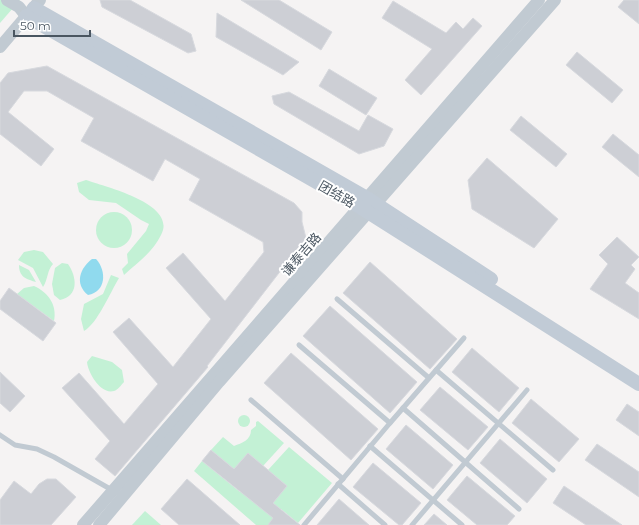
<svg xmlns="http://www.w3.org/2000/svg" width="639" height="525" font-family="Montserrat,'Noto Sans SC',sans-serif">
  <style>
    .green { fill: #c3f1d5 }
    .water { fill: #90daee }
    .building { fill: #cdcfd5; stroke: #d7d9de }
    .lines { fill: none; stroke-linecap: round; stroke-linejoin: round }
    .service { stroke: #c1cad2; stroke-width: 5 }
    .tertiary { stroke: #c1cad2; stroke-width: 12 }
    .secondary { stroke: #c1cbd6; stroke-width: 14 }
    .labels { text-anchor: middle; stroke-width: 4; stroke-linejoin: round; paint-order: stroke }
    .street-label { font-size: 13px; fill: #4a5661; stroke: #fff }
  </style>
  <rect width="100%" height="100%" fill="#f5f3f3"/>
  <g class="green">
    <path d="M0 0H20L0 23Z"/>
    <path d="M86 180C106 187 178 204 161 235 153 252 137 263 124 275L122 269 128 263 127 254 146 231 149 224 141 220 116 203 89 200 79 192 77 183Z"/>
    <circle cx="114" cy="230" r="18"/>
    <path d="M34 250 43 252 53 264C47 270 48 280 43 287L33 268 18 260 24 252Z"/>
    <path d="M62 263 68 264C77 277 79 296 60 300L54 295 52 284 55 268Z"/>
    <path d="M19 265 29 270 36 282C26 279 19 277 19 265Z"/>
    <path d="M111 275 119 278C110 293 97 324 84 331L81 319 84 304 103 294Z"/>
    <path d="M34 286C49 293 57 305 54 321L17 294 24 288Z"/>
    <path d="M92 356 112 362 122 370 124 382C121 385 118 390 114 391 101 395 88 373 87 362Z"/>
    <circle cx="244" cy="421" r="6"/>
    <path d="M258 421 284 443 263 466 248 453 234 469 211 450 223 437 234 446C242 443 251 440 251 430L256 426V422Z"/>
    <path d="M289 447 332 483 298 523 281 509 269 525H256L194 471 202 461 240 492 253 477 266 511 287 486 268 470Z"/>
    <path d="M145 511 161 525H132Z"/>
  </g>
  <path class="water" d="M92 259H96C107 271 106 292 88 295 74 284 80 268 92 259Z"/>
  <g class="building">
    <path d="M100 0H130L191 34 196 51 188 53 102 7Z"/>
    <path d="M241 0H279L332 32 321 50Z"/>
    <path d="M624 0H639V24L618 7Z"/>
    <path d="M393 1 446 33 456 22 463 29 473 18 482 26 421 95 405 80 432 49 382 18Z"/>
    <path d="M217 13 299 62 283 75 216 37Z"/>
    <path d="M577 52 623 90 612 103 566 65Z"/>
    <path d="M47 66 294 203 302 212V222L306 238 207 366 208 367 115 476 95 459 110 441 62 388 79 373 124 424 158 384 113 332 129 318 173 367 211 319 166 268 183 253 225 301 264 252 263 242 189 200 200 179 165 159 153 181 81 141 94 118 47 91H24L8 112 54 149 41 166 0 134V83L8 73Z"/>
    <path d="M329 69 377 98 366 115 319 86Z"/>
    <path d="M289 92 359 131 368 115 393 129 384 146 359 154 274 104 272 96Z"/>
    <path d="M521 116 567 154 556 167 510 130Z"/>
    <path d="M613 134 639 155V177L602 147Z"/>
    <path d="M487 158 558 219 534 248 472 209 468 180Z"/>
    <path d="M617 237 639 257 631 265 635 269 625 283 639 293V319L590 289 608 264 599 255Z"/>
    <path d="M370 262 457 339 430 369 343 293Z"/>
    <path d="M9 288 56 323 43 341 0 309V301Z"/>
    <path d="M330 306 417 382 390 413 303 336Z"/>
    <path d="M472 348 519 388 499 412 452 372Z"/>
    <path d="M291 353 378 429 351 460 264 383Z"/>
    <path d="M0 372 25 396 10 412 0 403Z"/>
    <path d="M440 387 488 427 468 450 420 410Z"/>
    <path d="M531 399 579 439 559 462 512 423Z"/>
    <path d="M627 404 639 412V436L616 420Z"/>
    <path d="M406 425 453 465 433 489 386 449Z"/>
    <path d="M500 439 547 479 527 503 480 463Z"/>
    <path d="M597 444 639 472V497L585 460Z"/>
    <path d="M211 450 234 469 248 453 287 486 273 503 300 525H268L273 518 202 461Z"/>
    <path d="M373 463 421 503 402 525H399L353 487Z"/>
    <path d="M467 476 515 516 507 525H477L447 500Z"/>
    <path d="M47 479H56L76 497 51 525H0V500L14 481 31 494 39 484Z"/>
    <path d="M187 479 240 525H179L161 509Z"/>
    <path d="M564 486 622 525H586L553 503Z"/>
    <path d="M339 499 369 525H317Z"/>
    <path d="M434 514 447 525H424Z"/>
  </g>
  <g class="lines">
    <g class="service">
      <path d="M337 299 429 378"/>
      <path d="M299 345 390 423 464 338"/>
      <path d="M436 370 553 470"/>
      <path d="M251 400 343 479"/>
      <path d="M403 408 519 509"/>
      <path d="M0 435 15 445 37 449 54 457 112 490"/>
      <path d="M370 446 462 525"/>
      <path d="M338 484 385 525"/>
      <path d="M304 525 390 423"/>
      <path d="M412 525 527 390"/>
    </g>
    <g class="tertiary">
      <path d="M7 0 19 7 26 16"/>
      <path d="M0 47 40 0"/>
      <path d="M83 525 539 0"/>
      <path d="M99 525 219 382 555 0"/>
    </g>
    <g class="secondary">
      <path d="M34 8 367 198 491 279"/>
      <path d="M26 16 360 207 639 384"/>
    </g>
  </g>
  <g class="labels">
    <g class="street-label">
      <text transform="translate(337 194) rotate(30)" y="5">团结路</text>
      <text transform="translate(301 254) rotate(-49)" y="5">谦泰吉路</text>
    </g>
  </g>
  <path d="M14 30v6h76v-6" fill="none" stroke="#4a5661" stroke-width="2"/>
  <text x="20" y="30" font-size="12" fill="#4a5661" stroke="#ffffff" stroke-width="3" paint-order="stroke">50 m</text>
</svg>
